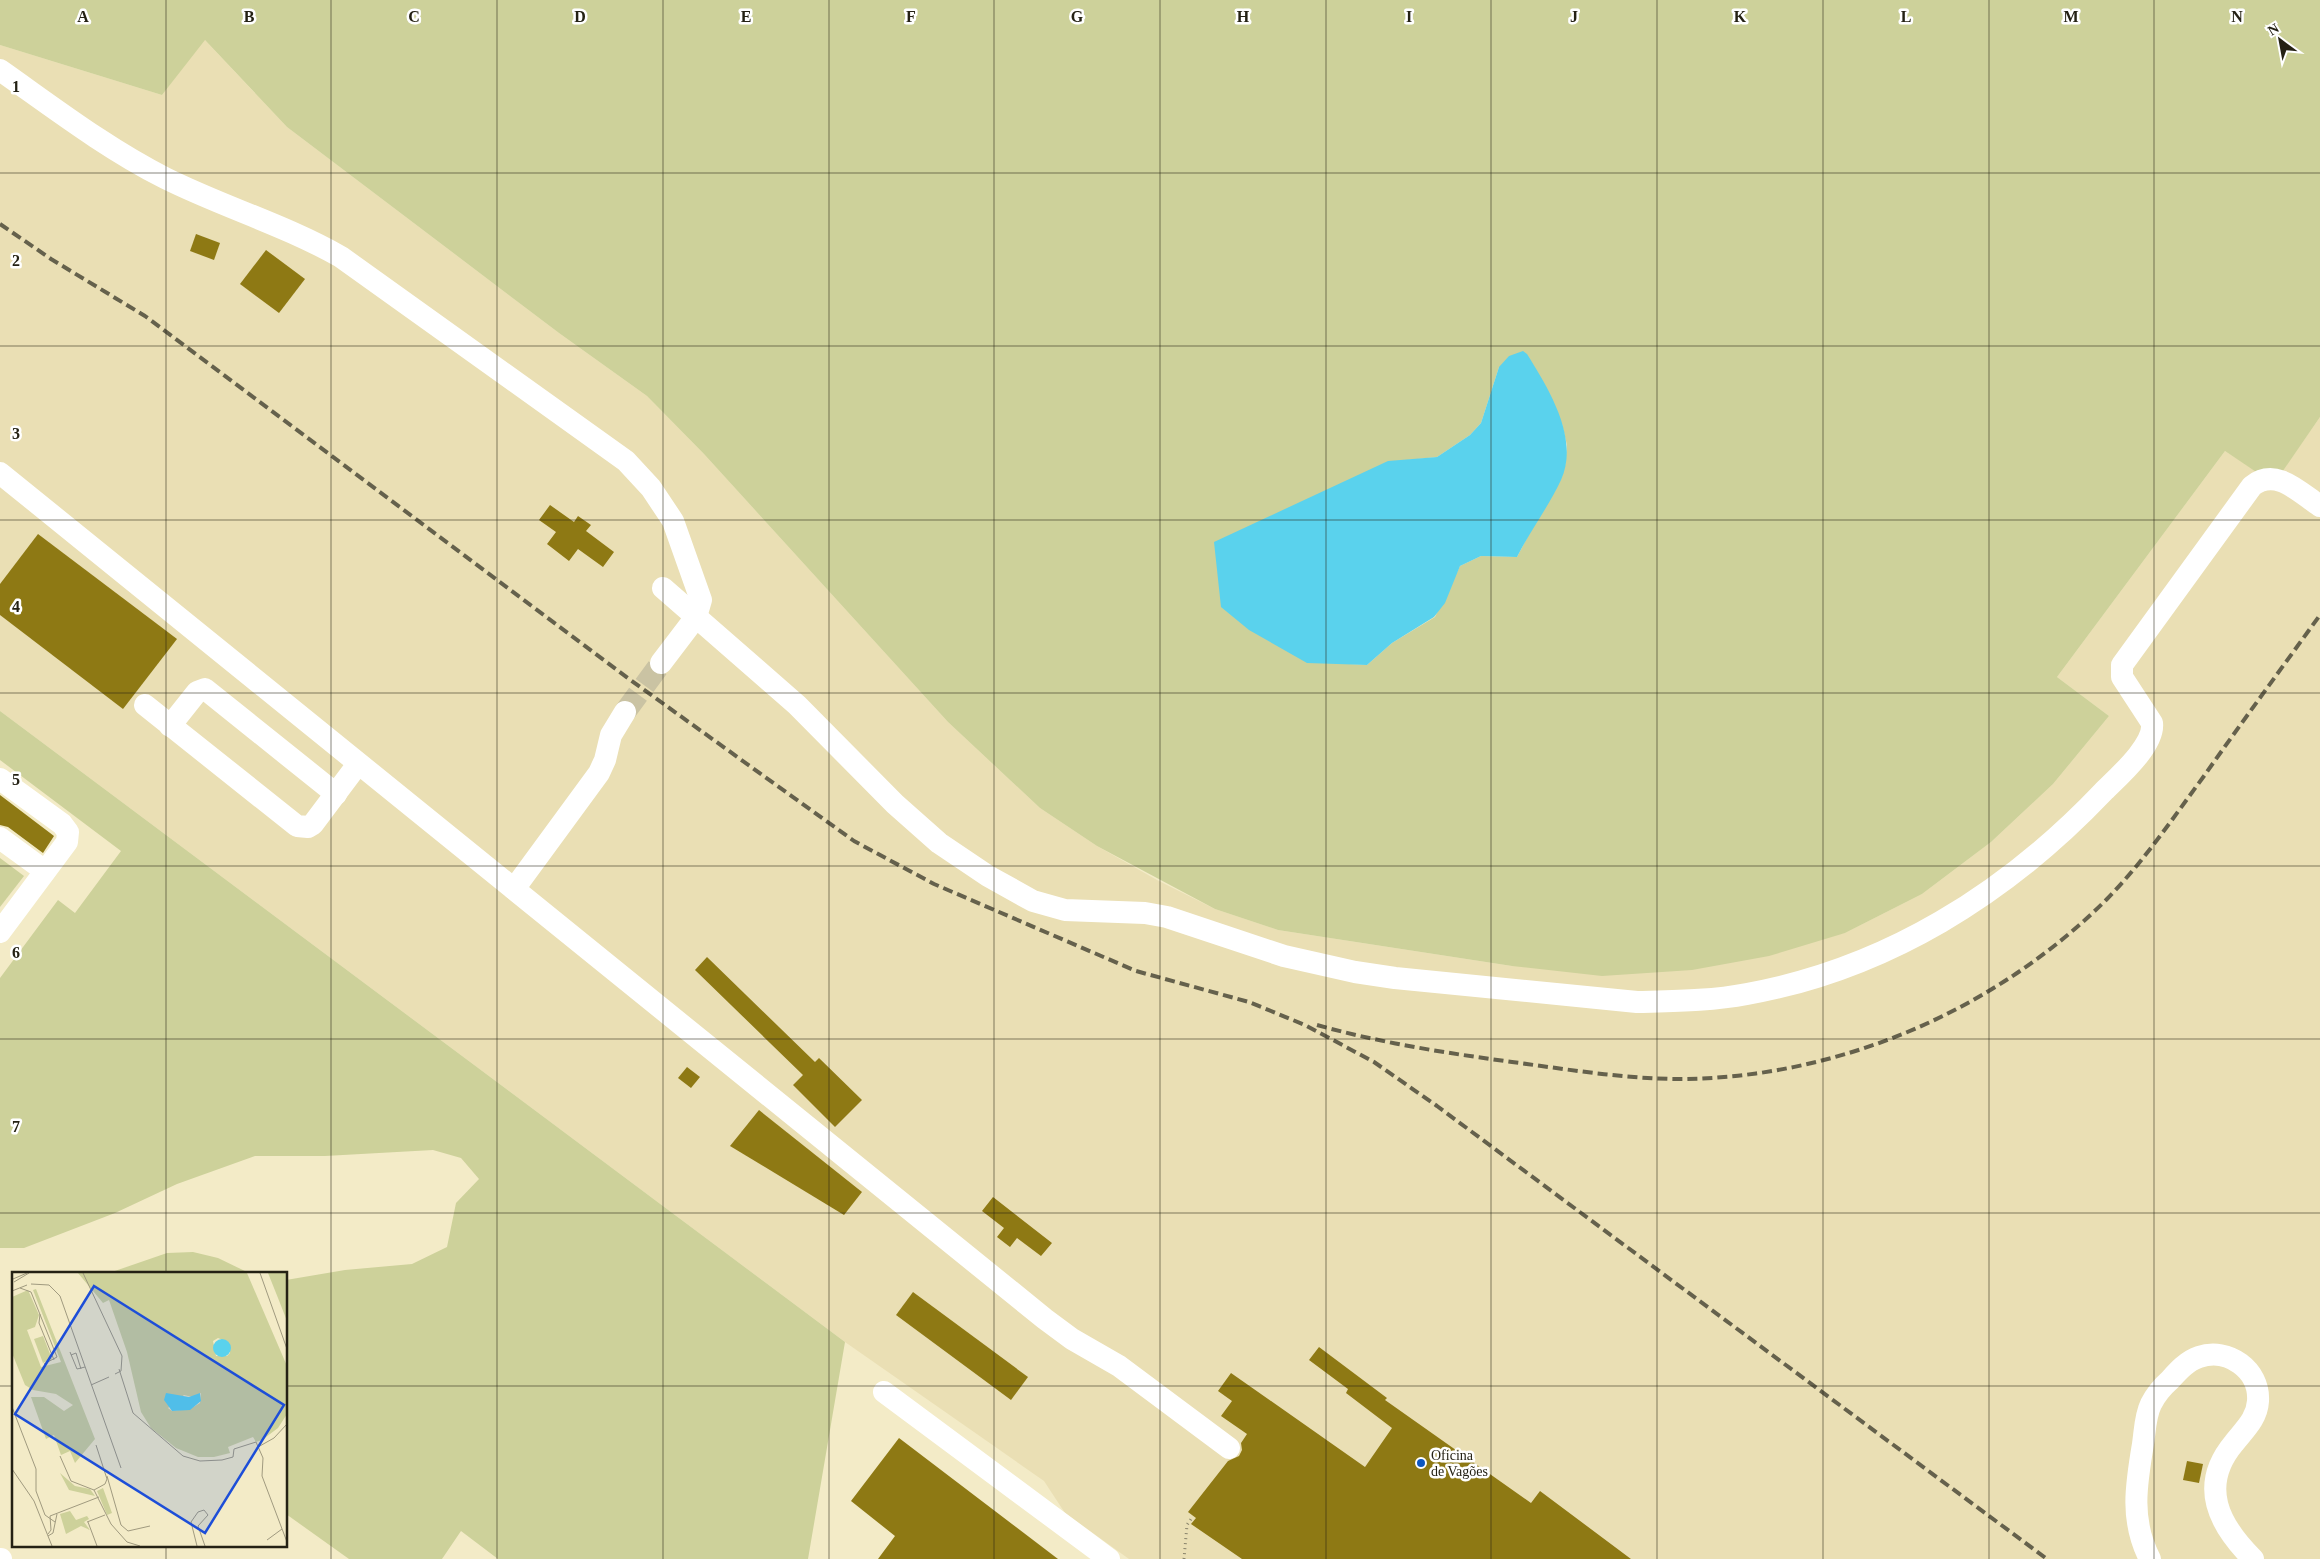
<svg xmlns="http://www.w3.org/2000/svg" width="2320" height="1559" font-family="'Times New Roman',serif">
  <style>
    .built { fill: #eadfb4 }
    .green { fill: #cdd19a; fill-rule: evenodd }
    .water { fill: #5ad2ed }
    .building { fill: #8e7914 }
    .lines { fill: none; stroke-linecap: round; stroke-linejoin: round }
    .minor-tunnel { stroke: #cac3a3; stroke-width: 22; stroke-dasharray: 22 11; stroke-linecap: butt }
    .path { stroke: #88836b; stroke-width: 3; stroke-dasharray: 1 4; stroke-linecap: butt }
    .minor { stroke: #fff; stroke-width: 22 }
    .rail { stroke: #65614c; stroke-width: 4; stroke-dasharray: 10 5; stroke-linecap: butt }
    .grid { fill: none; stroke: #242114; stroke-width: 1; stroke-opacity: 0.55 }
    .poi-dot { fill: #0c56c1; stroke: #fff; stroke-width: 2 }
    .labels { text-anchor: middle; stroke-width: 5; stroke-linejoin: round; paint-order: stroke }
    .poi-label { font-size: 14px; fill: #242114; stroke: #fff; text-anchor: start }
    .inset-road { fill: none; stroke: #a09a7f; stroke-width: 1 }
    .view { fill: #1d4ed8; fill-opacity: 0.15; stroke: #1d4ed8; stroke-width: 2.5 }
    .inset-edge { fill: none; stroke: #242114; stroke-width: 2.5 }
    .grid-label { font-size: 16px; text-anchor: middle; font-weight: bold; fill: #242114; stroke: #fff; stroke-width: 5; stroke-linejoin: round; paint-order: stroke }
  </style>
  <rect width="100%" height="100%" fill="#f3ebc7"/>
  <path class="built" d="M204 39 287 127 559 333 647 396 704 454 948 722 1040 808 1097 846 1157 880 1215 909 1278 930 1512 966 1845 933 1922 894 1991 842 2053 784 2109 716 2057 677 2225 451 2274 483 2320 417V1559H1129L1065 1513 1044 1481 845 1342 0 711V45L162 95Z"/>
  <g class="green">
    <path d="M0 0H2320V417L2274 484 2225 451 2057 677 2109 716 2053 784 1991 842 1922 894 1845 933 1769 956 1692 970 1602 976 1512 966 1278 930 1215 909 1097 846 1040 808 948 722 704 454 647 396 559 333 287 127 205 40 162 95 0 45ZM1499 367 1562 424 1567 445 1565 466 1517 557 1481 556 1460 566 1435 617 1392 643 1367 665 1349 664 1388 462 1437 457 1470 435 1481 423Z"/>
    <path d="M0 711 845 1342 808 1559H498L461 1531 442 1559H349L286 1514V1280L345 1270 412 1264 447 1247 456 1203 479 1179 461 1158 433 1150 325 1156H255L177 1184 115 1213 24 1248H0V978L58 900 75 913 121 851 0 760Z"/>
    <path d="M0 858 24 876 0 907Z"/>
    <path d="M193 1252 218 1258 249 1273H109L167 1253Z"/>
  </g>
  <path class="water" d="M1523 351 1527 354C1548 388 1580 438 1561 480 1549 506 1530 531 1517 557L1481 556 1460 566 1445 603 1434 617 1392 643 1367 665 1307 663 1249 630 1221 607 1214 542 1388 461 1437 457 1470 435 1481 423 1499 367 1509 356Z"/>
  <g class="building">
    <path d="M196 234 220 243 214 260 190 251Z"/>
    <path d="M266 250 305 279 279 313 240 284Z"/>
    <path d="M550 505 574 522 578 516 591 525 586 531 614 552 603 567 578 549 569 561 547 544 556 532 539 520Z"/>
    <path d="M38 534 177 639 123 709 0 615V584Z"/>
    <path d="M0 795 54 836 43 853 8 827 0 825Z"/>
    <path d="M707 957 815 1062 819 1058 862 1100 835 1127 793 1085 803 1075 695 970Z"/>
    <path d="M687 1067 700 1077 691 1088 678 1078Z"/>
    <path d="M759 1110 862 1192 844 1215 730 1146Z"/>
    <path d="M993 1197 1052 1243 1041 1256 1017 1238 1010 1247 997 1237 1004 1228 982 1211Z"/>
    <path d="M913 1292 1028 1377 1011 1400 896 1315Z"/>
    <path d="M1319 1347 1387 1398 1385 1400 1531 1503 1540 1491 1631 1559H1242L1191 1524 1196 1518 1188 1512 1228 1461 1239 1456 1242 1450 1241 1443 1247 1434 1221 1416 1232 1401 1218 1391 1231 1373 1365 1467 1392 1428 1346 1393 1348 1389 1309 1360Z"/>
    <path d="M899 1438 1058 1559H878L895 1536 851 1501Z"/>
    <path d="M2187 1461 2203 1464 2199 1483 2183 1480Z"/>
  </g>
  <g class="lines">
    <path class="minor-tunnel" d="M625 712 661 663"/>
    <path class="path" d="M1184 1559 1187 1525 1193 1516"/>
    <g class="minor">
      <path d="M0 70C54 108 106 148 165 178 223 207 285 225 341 257L626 461 651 488 673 521 701 600 696 617 661 663"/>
      <path d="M0 473 1045 1319 1072 1339 1119 1366 1229 1448"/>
      <path d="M663 588 797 705 895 804 939 843 988 876 1033 901 1065 910 1145 913 1167 917 1284 956 1355 972 1395 978 1637 1002C1674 1001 1711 1001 1747 994 1886 969 2006 894 2103 792 2118 777 2155 745 2152 723L2122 677V665L2252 486C2276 467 2299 492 2320 506"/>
      <path d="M145 705 297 826 308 827 313 824 358 764"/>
      <path d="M170 726 197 692 205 689 336 794"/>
      <path d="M0 779 62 824 68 832 67 842 0 932"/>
      <path d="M0 838 45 871"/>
      <path d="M514 889 599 773 605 760 611 735 625 712"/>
      <path d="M884 1392 1109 1559"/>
      <path d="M0 1559H1"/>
      <path d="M2150 1559C2130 1521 2136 1485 2143 1444 2145 1431 2145 1416 2151 1404 2156 1394 2162 1387 2170 1380 2178 1371 2187 1361 2199 1357 2228 1347 2260 1370 2258 1401 2257 1419 2244 1430 2234 1443 2198 1486 2219 1525 2253 1559"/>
    </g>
    <g class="rail">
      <path d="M0 224 51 259 145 316 629 679 854 841 934 884 1136 971 1249 1002 1305 1025 1374 1062 1437 1106 2047 1559"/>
      <path d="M1317 1025C1381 1043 1446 1053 1512 1062 1565 1069 1619 1078 1673 1079 1834 1080 1994 1012 2107 899 2144 861 2173 818 2204 776 2242 722 2281 669 2320 615"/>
    </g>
  </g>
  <path class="grid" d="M166 0V1273M331 0V1559M497 0V1559M663 0V1559M829 0V1559M994 0V1559M1160 0V1559M1326 0V1559M1491 0V1559M1657 0V1559M1823 0V1559M1989 0V1559M2154 0V1559M0 173H2320M0 346H2320M0 520H2320M0 693H2320M0 866H2320M0 1039H2320M0 1213H2320M0 1386H14M286 1386H2320M166 1545V1559"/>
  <circle class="poi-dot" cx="1421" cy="1463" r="5"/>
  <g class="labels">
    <g class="poi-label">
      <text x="1431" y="1460">Oficina<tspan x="1431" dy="16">de Vagões</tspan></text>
    </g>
  </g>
  <g transform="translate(12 1272)">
    <rect width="275" height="275" fill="#f3ebc7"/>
    <path d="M66 1H235L275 94V142L266 156 250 168 244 170 241 165 216 175 218 181 202 185H186L164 176 139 156 129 140 115 80 97 28 91 31ZM206 66 216 70 218 81 215 84H204L201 69ZM189 121 188 131 178 137 160 139 156 136 172 123 180 125ZM256 1H275V49L266 26ZM24 17 83 167 63 191 58 179 49 183 42 163 34 167 19 125H32L52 139 61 133 44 122 21 118 13 113 0 81V25L16 18 27 43 23 55 15 58 29 95 49 90 21 18ZM31 64 40 87 31 91 22 67ZM48 201 63 214 78 217 83 224 57 218ZM91 216 100 241 95 243 85 219ZM58 239 64 248 75 244 77 247 72 250 78 258 69 254 54 262 48 242Z" fill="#cdd19a" fill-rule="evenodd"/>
    <path d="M201 76a9 9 0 1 1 18 0a9 9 0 1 1-18 0ZM154 121 177 125 188 121 189 129 178 138 160 139 152 128Z" fill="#5ad2ed"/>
    <path class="inset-road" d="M71 1 110 84 109 99 103 102M248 1 275 77M1 7 15 1M2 10 17 1M19 12 37 13 48 24 109 196M8 16 19 20 45 85 32 92M0 19 15 13M28 42 27 51 42 88M58 80 65 97 73 95M59 83 64 81 69 97M107 97 121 141 171 184 188 189 210 188 221 185 222 177 244 170 251 186 250 204 275 270M79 113 97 105M0 135 24 197V219L33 243 43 250M246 175 262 166 275 152M48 184 59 209 82 218 99 252 115 270 128 274M0 197 22 229 40 274M275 202V232M95 204 109 253 116 259 138 254M82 218 93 212 95 207 84 173M75 250 93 243M76 250 85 274M36 262 39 258 38 244 87 225M36 264 41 261 45 242M255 268 270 257M185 274 179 250 186 240 192 238 196 243 186 254 193 274"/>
    <path class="view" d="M82 14 272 133 193 261 3 142Z"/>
    <rect width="275" height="275" class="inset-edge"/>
  </g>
  <g class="grid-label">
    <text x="83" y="22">A</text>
    <text x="249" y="22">B</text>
    <text x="414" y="22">C</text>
    <text x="580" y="22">D</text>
    <text x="746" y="22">E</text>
    <text x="911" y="22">F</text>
    <text x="1077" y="22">G</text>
    <text x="1243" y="22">H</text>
    <text x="1409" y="22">I</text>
    <text x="1574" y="22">J</text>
    <text x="1740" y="22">K</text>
    <text x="1906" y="22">L</text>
    <text x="2071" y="22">M</text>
    <text x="2237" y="22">N</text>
    <text x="16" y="92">1</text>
    <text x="16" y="266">2</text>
    <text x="16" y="439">3</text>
    <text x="16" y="612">4</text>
    <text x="16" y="785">5</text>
    <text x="16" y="958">6</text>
    <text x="16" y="1132">7</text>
  </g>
  <g transform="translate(2280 40) rotate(328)" stroke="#ffffff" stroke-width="4" paint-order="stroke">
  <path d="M0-4L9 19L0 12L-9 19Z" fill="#242114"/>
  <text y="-8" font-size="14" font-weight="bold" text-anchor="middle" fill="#242114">N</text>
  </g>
</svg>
